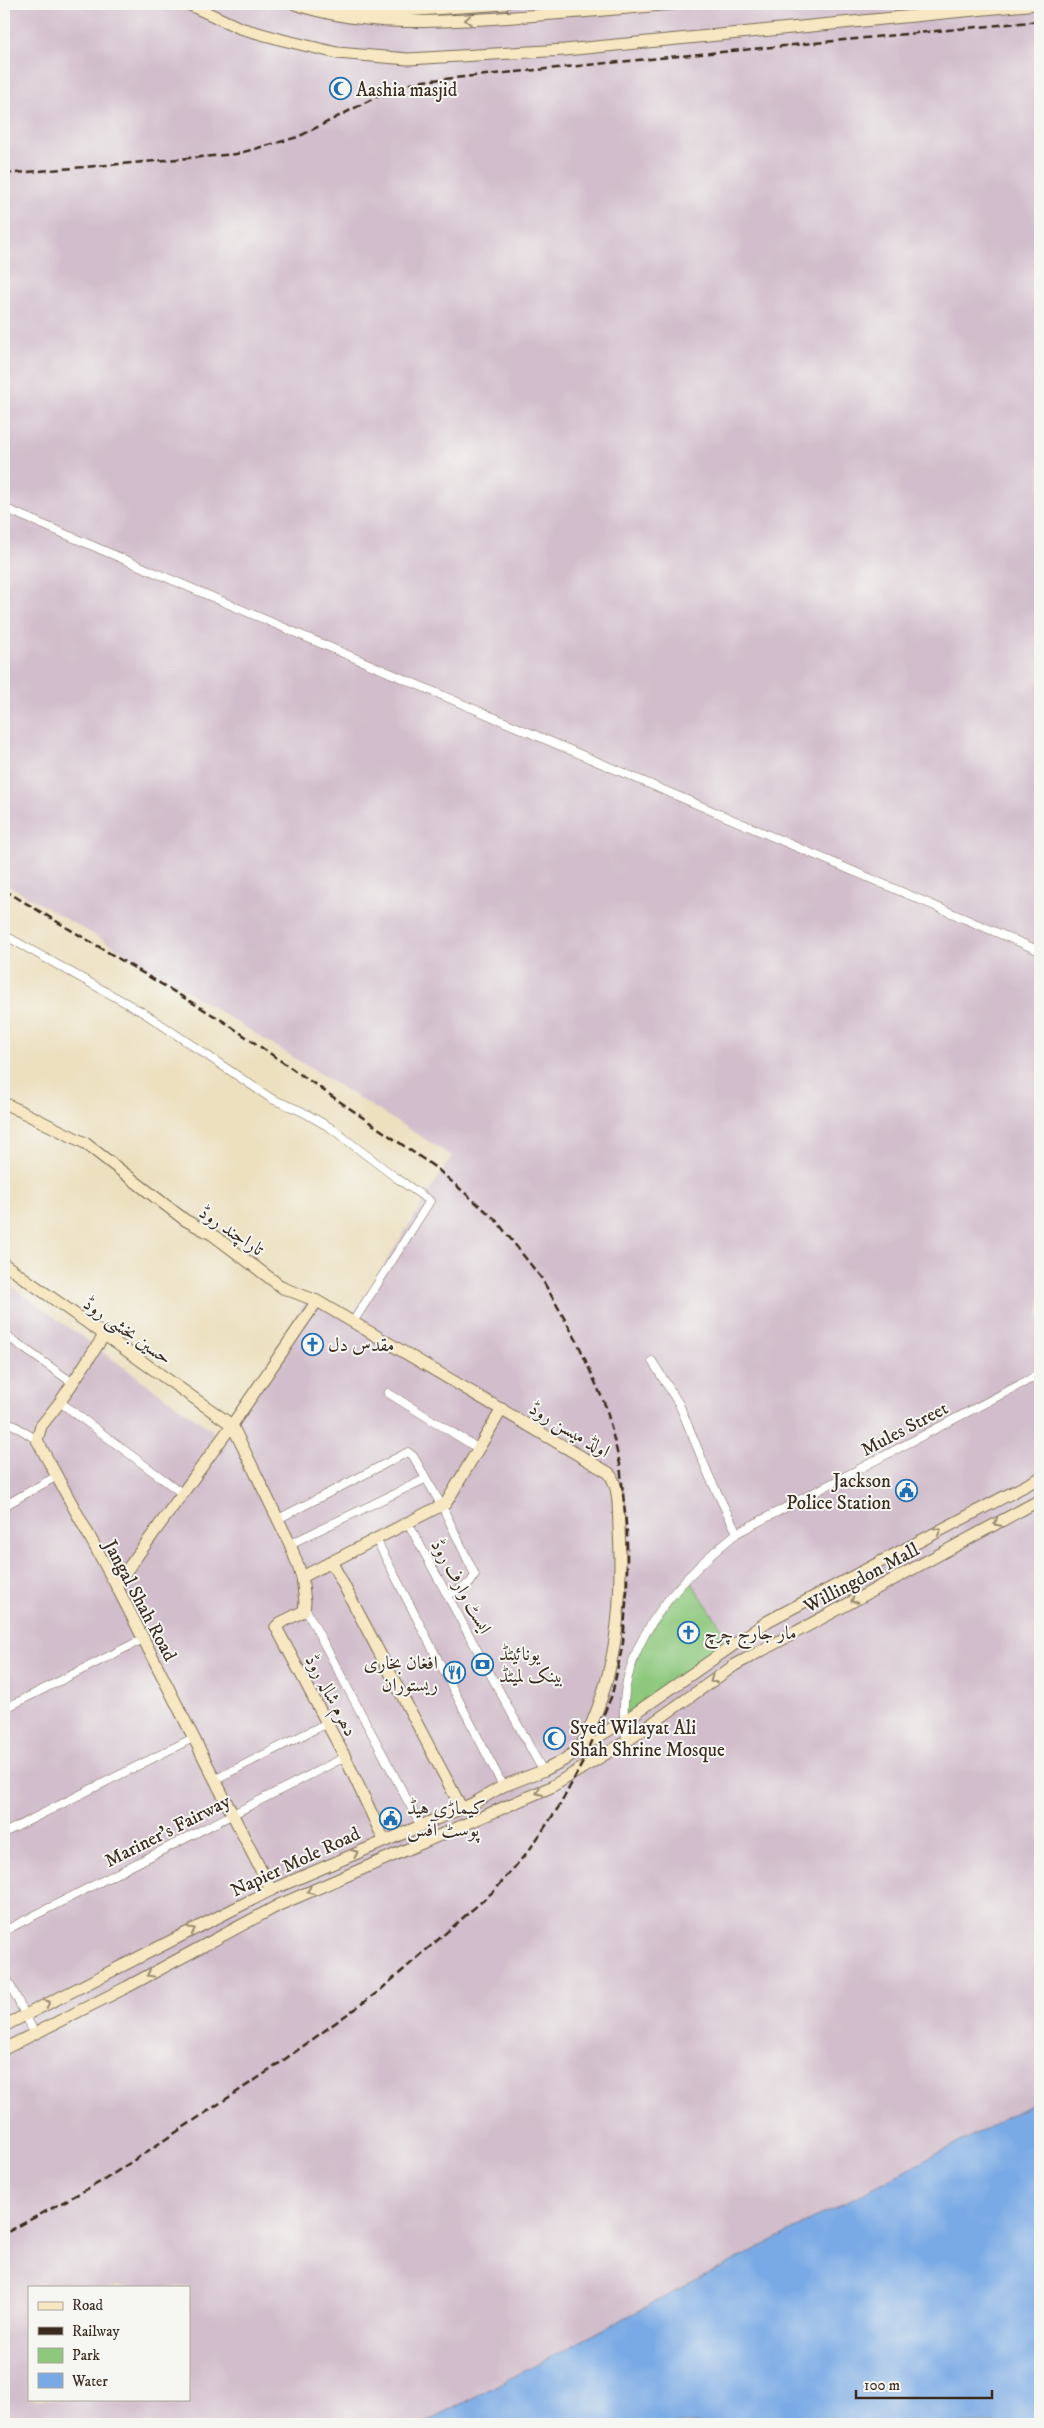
<svg xmlns="http://www.w3.org/2000/svg" width="1044" height="2428" font-family="'IM FELL DW Pica',Amiri,serif">
  <style>
    .industrial { fill: #d1bdcb; fill-rule: evenodd }
    .green { fill: #8dc87d; stroke: #64794e }
    .water { fill: #7aaae5; stroke: #5a6a82 }
    .lines { fill: none; stroke-linecap: round; stroke-linejoin: round }
    .street-casing { stroke: #796a56; stroke-width: 9 }
    .secondary-casing { stroke: #796a56; stroke-width: 13 }
    .street { stroke: #fff; stroke-width: 8 }
    .secondary { stroke: #f7e8c3; stroke-width: 11 }
    .rail { stroke: #3b2a1e; stroke-width: 2.5; stroke-dasharray: 8 4; stroke-linecap: butt }
    .oneway { stroke: #998970 }
    .labels { text-anchor: middle; stroke-width: 4; stroke-linejoin: round; paint-order: stroke }
    .poi-label { font-size: 19px; fill: #3b2a1e; stroke: #f6f6f2; text-anchor: start }
    .street-label { font-size: 19px; fill: #3b2a1e; stroke: #f6f6f2 }
  </style>
  <rect width="100%" height="100%" fill="#f6f6f2"/>
  <filter id="ink" filterUnits="userSpaceOnUse"><feTurbulence type="fractalNoise" baseFrequency=".02" numOctaves="2"/><feDisplacementMap in="SourceGraphic" scale="10" xChannelSelector="R" yChannelSelector="G"/><feConvolveMatrix kernelMatrix="1 2 1 2 8 2 1 2 1" color-interpolation-filters="sRGB"/></filter>
  <filter id="wash" filterUnits="userSpaceOnUse"><feTurbulence type="fractalNoise" baseFrequency=".0096" numOctaves="4" result="noise"/><feDisplacementMap in="SourceGraphic" scale="20" xChannelSelector="R" yChannelSelector="G"/><feGaussianBlur stdDeviation="1.12" result="paint"/><feColorMatrix in="noise" values="0 0 0 0 0 0 0 0 0 0 0 0 0 0 0 0 0 1.4 0 .05"/><feComposite in="paint" operator="in"/></filter>
  <g filter="url(#wash)">
    <rect width="100%" height="100%" fill="#ece0bf"/>
    <path class="industrial" d="M4 4H1040V2100L423 2424H4V1281L221 1437 308 1298 349 1321 452 1156 132 957 4 883ZM29 2287H189V2399H29Z"/>
    <path class="green" d="M688 1577 731 1642 624 1720 627 1688 642 1643Z"/>
    <path class="water" d="M1040 2100V2424H423Z"/>
  </g>
  <g filter="url(#ink)">
    <g class="lines">
      <defs>
        <g id="street">
          <path d="M4 508 1040 951"/>
          <path d="M4 935 144 1013 272 1099 301 1111 331 1128 395 1177 430 1201 353 1322"/>
          <path d="M4 1334 73 1383"/>
          <path d="M652 1361 679 1404 710 1478 737 1533"/>
          <path d="M388 1393 479 1449"/>
          <path d="M60 1402 183 1494"/>
          <path d="M4 1419 37 1440"/>
          <path d="M4 1506 55 1477"/>
          <path d="M278 1519 408 1452 413 1456 442 1506 475 1575 470 1583 448 1595"/>
          <path d="M408 1523 543 1771"/>
          <path d="M376 1539 503 1786"/>
          <path d="M290 1544 425 1479"/>
          <path d="M305 1608 420 1824"/>
          <path d="M4 1709 143 1639"/>
          <path d="M627 1741C608 1655 674 1583 737 1533L1040 1374"/>
          <path d="M214 1780 327 1723"/>
          <path d="M4 1833 193 1738"/>
          <path d="M4 1931 345 1757"/>
          <path d="M4 1973 35 2034"/>
        </g>
        <g id="secondary">
          <path d="M188 4 240 28 283 40 337 53 408 59 565 50 1037 4"/>
          <path d="M295 4C366 28 440 22 514 17 567 13 620 9 673 4"/>
          <path d="M334 4 389 12 505 4"/>
          <path d="M4 1103 85 1143 185 1220 213 1235 283 1288 317 1301 609 1473C620 1488 618 1510 619 1528 623 1604 617 1679 580 1748"/>
          <path d="M4 1264 232 1425 290 1544 302 1577 305 1602 304 1611 280 1623 276 1627 345 1757 384 1840"/>
          <path d="M105 1334 60 1402 41 1426 37 1440 116 1585 271 1890"/>
          <path d="M331 1561 461 1807"/>
          <path d="M302 1577 446 1503 502 1409"/>
          <path d="M116 1585 232 1425 317 1301"/>
          <path d="M4 2026 271 1890 474 1803 503 1786 545 1770 564 1760 580 1748 627 1719 768 1621 1040 1478"/>
          <path d="M4 2049 127 1987 279 1905 551 1787 627 1741 735 1665 1040 1500"/>
        </g>
      </defs>
      <use href="#street" class="street-casing"/>
      <use href="#secondary" class="secondary-casing"/>
      <use href="#street" class="street"/>
      <use href="#secondary" class="secondary"/>
      <g class="rail">
        <path d="M4 174 236 154 298 137 384 93 406 85 423 81 1040 21"/>
        <path d="M4 890 223 1021 436 1168 495 1219 542 1279 577 1341 606 1407 620 1464 627 1533V1591L623 1643 612 1695 584 1760 560 1805 530 1849 495 1890 378 1992 270 2070 104 2180 4 2234"/>
      </g>
    </g>
    <defs><path id="oneway-chevron" d="M-2-3.5L2.5 0L-2 3.5" fill="none" stroke-width="1.6" stroke-linecap="round" stroke-linejoin="round" transform="scale(1.25)"/></defs>
    <g class="oneway">
      <use href="#oneway-chevron" transform="translate(468 20) rotate(176)"/>
      <use href="#oneway-chevron" transform="translate(997 1523) rotate(152)"/>
      <use href="#oneway-chevron" transform="translate(938 1531) rotate(-28)"/>
      <use href="#oneway-chevron" transform="translate(854 1600) rotate(152)"/>
      <use href="#oneway-chevron" transform="translate(713 1680) rotate(145)"/>
      <use href="#oneway-chevron" transform="translate(539 1792) rotate(157)"/>
      <use href="#oneway-chevron" transform="translate(355 1853) rotate(-24)"/>
      <use href="#oneway-chevron" transform="translate(310 1891) rotate(157)"/>
      <use href="#oneway-chevron" transform="translate(192 1930) rotate(-27)"/>
      <use href="#oneway-chevron" transform="translate(150 1974) rotate(151)"/>
      <use href="#oneway-chevron" transform="translate(47 2003) rotate(-27)"/>
    </g>
  </g>
  <defs>
    <symbol id="mosque-ring" viewBox="-11 -11 22 22"><circle r="9.5" fill="#f6f6f2" stroke="#1f6fb2" stroke-width="1.5"/><path d="M3.5-4.9A6 6 0 1 0 3.5 4.9A5 5 0 1 1 3.5-4.9Z" fill="#1f6fb2"/></symbol>
    <symbol id="church-ring" viewBox="-11 -11 22 22"><circle r="9.5" fill="#f6f6f2" stroke="#1f6fb2" stroke-width="1.5"/><path d="M-1.2-6h2.4v3.5h3.3v2.4h-3.3V6h-2.4V-.1h-3.3v-2.4h3.3Z" fill="#1f6fb2"/></symbol>
    <symbol id="civic-ring" viewBox="-11 -11 22 22"><circle r="9.5" fill="#f6f6f2" stroke="#1f6fb2" stroke-width="1.5"/><path d="M-.6-6.5H3V-4.5H.6V-3L4-1V1h2V6H-6V1h2V-1L-.6-3ZM-1.2 2.5V6h2.4V2.5Z" fill="#1f6fb2"/></symbol>
    <symbol id="bank-ring" viewBox="-11 -11 22 22"><circle r="9.5" fill="#f6f6f2" stroke="#1f6fb2" stroke-width="1.5"/><path d="M-6-4H6V4H-6ZM0-2.3a2.3 2.3 0 1 0 0 4.6a2.3 2.3 0 1 0 0-4.6Z" fill="#1f6fb2"/></symbol>
    <symbol id="restaurant-ring" viewBox="-11 -11 22 22"><circle r="9.5" fill="#f6f6f2" stroke="#1f6fb2" stroke-width="1.5"/><path d="M-5-6h1v4h1v-4h1v4h1v-4h1v5L-1.5 .5V6h-2V.5L-5-1ZM5-6V6H3V1.5H1.5Q1.5-4 5-6Z" fill="#1f6fb2"/></symbol>
  </defs>
  <g fill-rule="evenodd">
    <use href="#mosque-ring" x="328" y="76" width="25" height="25"/>
    <use href="#church-ring" x="300" y="1332" width="25" height="25"/>
    <use href="#civic-ring" x="894" y="1478" width="25" height="25"/>
    <use href="#church-ring" x="676" y="1620" width="25" height="25"/>
    <use href="#bank-ring" x="470" y="1652" width="25" height="25"/>
    <use href="#restaurant-ring" x="442" y="1660" width="25" height="25"/>
    <use href="#mosque-ring" x="542" y="1726" width="25" height="25"/>
    <use href="#civic-ring" x="378" y="1806" width="25" height="25"/>
  </g>
  <g class="labels">
    <g class="poi-label">
      <text x="356" y="96">Aashia masjid</text>
      <text x="328" y="1351">مقدس دل</text>
      <text x="891" y="1487" text-anchor="end">Jackson<tspan x="891" dy="22">Police Station</tspan></text>
      <text x="704" y="1639">مار جارج چرچ</text>
      <text x="499" y="1660">یونائیٹڈ<tspan x="499" dy="22">بینک لمیٹڈ</tspan></text>
      <text x="438" y="1669" text-anchor="end">افغان بخاری<tspan x="438" dy="22">ریستوران</tspan></text>
      <text x="570" y="1734">Syed Wilayat Ali<tspan x="570" dy="22">Shah Shrine Mosque</tspan></text>
      <text x="407" y="1814">کیماڑی ہیڈ<tspan x="407" dy="22">پوسٹ آفس</tspan></text>
    </g>
    <g class="street-label">
      <text transform="translate(232 1230) rotate(34)" y="7">تاراچند روڈ</text>
      <text transform="translate(128 1330) rotate(35)" y="7">حسین بخشی روڈ</text>
      <text transform="translate(904 1428) rotate(-28)" y="7">Mules Street</text>
      <text transform="translate(570 1429) rotate(31)" y="7">اولڈ میسن روڈ</text>
      <text transform="translate(861 1577) rotate(-28)" y="7">Willingdon Mall</text>
      <text transform="translate(462 1586) rotate(61)" y="7">ایسٹ وارف روڈ</text>
      <text transform="translate(141 1600) rotate(62)" y="7">Jangal Shah Road</text>
      <text transform="translate(332 1695) rotate(62)" y="7">دھرم شالہ روڈ</text>
      <text transform="translate(167 1830) rotate(-27)" y="7">Mariner's Fairway</text>
      <text transform="translate(295 1861) rotate(-25)" y="7">Napier Mole Road</text>
    </g>
  </g>
  <rect width="1044" height="2428" fill="none" stroke="#f6f6f2" stroke-width="20"/>
  <rect x="28" y="2286" width="162" height="115" fill="#f6f6f2" stroke="#aba49d"/>
  <rect x="38" y="2302" width="25" height="8" fill="#f7e8c3" stroke="#aba49d"/>
  <text x="72" y="2310" font-size="15" fill="#3b2a1e">Road</text>
  <rect x="38" y="2327" width="25" height="8" fill="#3b2a1e" stroke="#aba49d"/>
  <text x="72" y="2336" font-size="15" fill="#3b2a1e">Railway</text>
  <rect x="38" y="2348" width="25" height="15" fill="#8dc87d" stroke="#aba49d"/>
  <text x="72" y="2360" font-size="15" fill="#3b2a1e">Park</text>
  <rect x="38" y="2373" width="25" height="15" fill="#7aaae5" stroke="#aba49d"/>
  <text x="72" y="2386" font-size="15" fill="#3b2a1e">Water</text>
  <path d="M856 2390v8h136v-8" fill="none" stroke="#3b2a1e" stroke-width="2.5"/>
  <text x="864" y="2390" font-size="15" fill="#3b2a1e" stroke="#f6f6f2" stroke-width="4" paint-order="stroke">100 m</text>
</svg>
